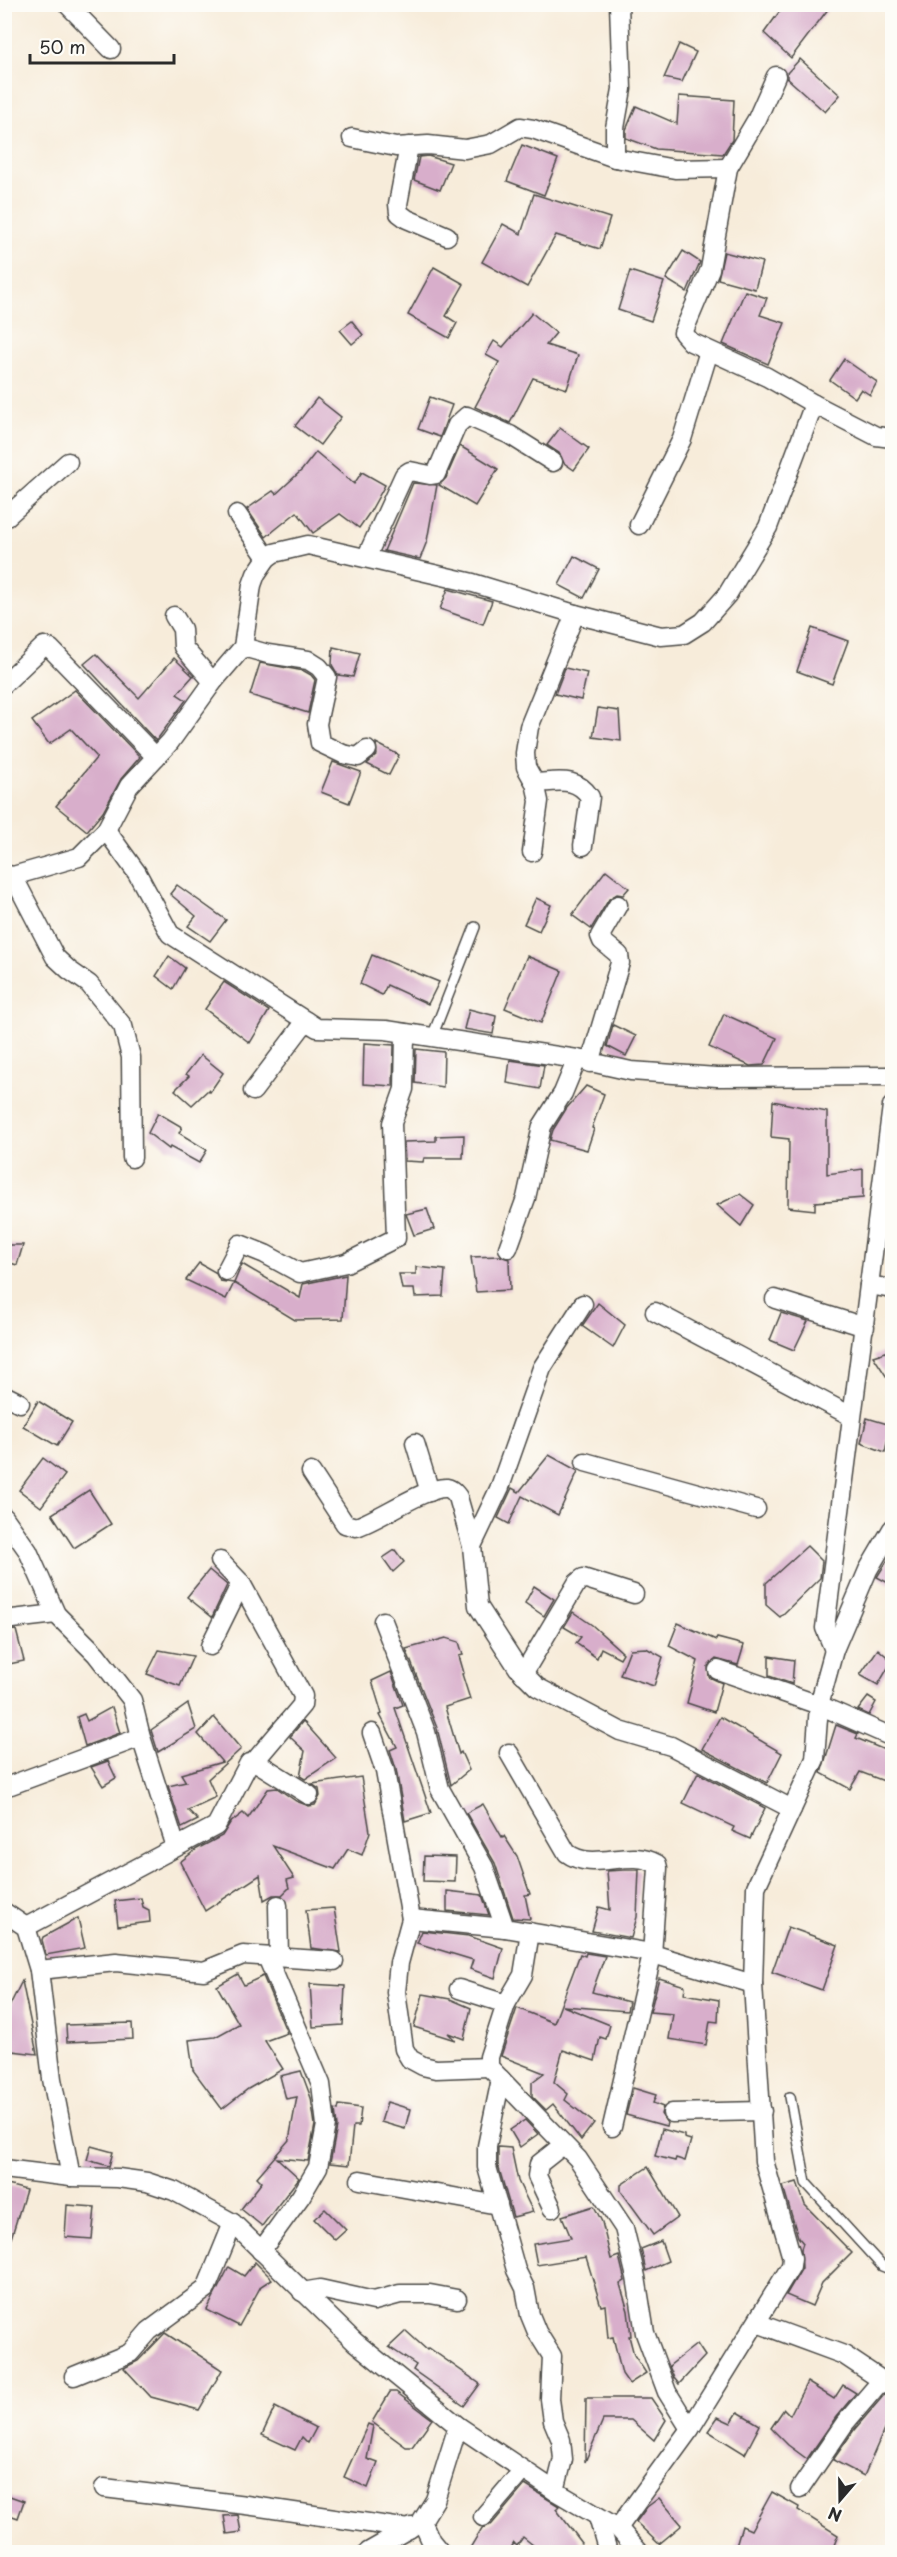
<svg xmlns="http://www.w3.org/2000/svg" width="897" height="2557" font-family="'Playpen Sans',sans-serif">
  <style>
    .building { fill: #d8aecb }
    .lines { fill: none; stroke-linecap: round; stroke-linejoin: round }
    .lane-casing { stroke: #4a4845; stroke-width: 12 }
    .street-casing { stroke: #4a4845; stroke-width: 21 }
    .lane { stroke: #fff; stroke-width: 9 }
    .street { stroke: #fff; stroke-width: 18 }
  </style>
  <rect width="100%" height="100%" fill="#fdfcf7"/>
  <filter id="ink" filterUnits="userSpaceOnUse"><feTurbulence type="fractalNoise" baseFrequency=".0167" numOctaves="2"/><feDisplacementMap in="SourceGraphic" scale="12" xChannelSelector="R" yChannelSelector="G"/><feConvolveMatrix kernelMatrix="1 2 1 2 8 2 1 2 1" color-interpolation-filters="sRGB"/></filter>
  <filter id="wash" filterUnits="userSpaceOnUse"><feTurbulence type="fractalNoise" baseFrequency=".008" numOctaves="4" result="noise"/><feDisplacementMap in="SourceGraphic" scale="24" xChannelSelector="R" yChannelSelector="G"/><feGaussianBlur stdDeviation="1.35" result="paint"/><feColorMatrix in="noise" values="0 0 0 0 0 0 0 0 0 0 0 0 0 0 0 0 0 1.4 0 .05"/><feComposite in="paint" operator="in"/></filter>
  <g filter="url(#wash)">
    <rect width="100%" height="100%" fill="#f7ecda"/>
    <g id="blocks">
      <g class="building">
        <path d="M785 4H832L791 58 764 33Z"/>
        <path d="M679 44 696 52 682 82 664 78Z"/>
        <path d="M800 59 840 95 825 112 787 78V73Z"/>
        <path d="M679 96 734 100 732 140 723 154 656 149 626 138V130L636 106 677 124Z"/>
        <path d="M522 145 558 159 544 195 507 181Z"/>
        <path d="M428 156 451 163 440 190 414 180 419 157Z"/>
        <path d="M534 194 610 218 600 249 556 235 527 287 482 262 503 224 521 234Z"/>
        <path d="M683 251 700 262 687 292 666 279Z"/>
        <path d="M724 252 762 262 755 289 718 279Z"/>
        <path d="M434 267 464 284 446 316 457 323 449 338 408 315Z"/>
        <path d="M630 271 664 282 651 321 618 310Z"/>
        <path d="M745 291 767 298 760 315 785 323 768 364 723 344Z"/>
        <path d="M532 313 556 333 546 345 578 355 567 389 533 378 510 423 475 407 499 362 486 355 494 341 503 347Z"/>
        <path d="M352 321 363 335 352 344 340 330Z"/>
        <path d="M844 359 877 382 870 395 861 389 855 398 830 380Z"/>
        <path d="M430 397 452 405 440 437 418 429Z"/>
        <path d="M317 398 341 417 320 445 295 426Z"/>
        <path d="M560 428 589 449 574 470 564 463 559 453 547 445Z"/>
        <path d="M460 446 498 469 475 506 439 485 446 478Z"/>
        <path d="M316 452 354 484 362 472 385 485 370 512 359 528 340 514 313 533 297 512 266 537 247 509 273 491 276 494 302 470Z"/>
        <path d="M413 483 437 485 427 541 420 559 384 551Z"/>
        <path d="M574 556 599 569 584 598 559 585Z"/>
        <path d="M448 589 492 601 483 624 440 609Z"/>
        <path d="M812 628 848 641 832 684 797 671Z"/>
        <path d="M333 647 360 653 353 677 338 675 332 665Z"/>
        <path d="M96 654 139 698 174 658 193 676 177 694 186 700 156 741 84 664Z"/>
        <path d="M260 663 304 671 311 675 315 680 308 713 250 695Z"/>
        <path d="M565 668 587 673 581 700 555 694Z"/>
        <path d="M75 690 140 757 121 779 103 812 87 831 56 806 97 757 71 729 49 744 32 721Z"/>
        <path d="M598 708 619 711 621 741 593 737Z"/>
        <path d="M376 743 399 755 389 775 367 764 377 755Z"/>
        <path d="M333 762 361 772 349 803 321 792Z"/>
        <path d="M606 870 629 888 623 895 617 894 609 899 591 929 572 915Z"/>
        <path d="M177 885 226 920 210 941 188 926 196 916 170 894Z"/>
        <path d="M536 898 551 905 539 931 524 924Z"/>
        <path d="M372 955 439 982 428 1004 387 985 382 995 360 984Z"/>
        <path d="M169 956 185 968 173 989 156 976Z"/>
        <path d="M527 956 562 971 541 1023 505 1008Z"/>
        <path d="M224 982 269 1011 250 1043 205 1009Z"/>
        <path d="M469 1009 496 1016 493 1034 464 1029Z"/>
        <path d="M724 1014 777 1038 764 1065 750 1066 709 1047Z"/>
        <path d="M613 1025 636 1036 626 1056 607 1046Z"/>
        <path d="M364 1043 394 1045 393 1086 363 1084Z"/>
        <path d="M416 1049 444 1052 443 1087 415 1083Z"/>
        <path d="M201 1055 223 1073 210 1092 208 1090 192 1105 175 1090 189 1076 186 1074Z"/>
        <path d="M510 1060 544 1065 540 1089 507 1083Z"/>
        <path d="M586 1086 604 1094 592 1128 594 1129 587 1150 550 1140 553 1130 566 1109Z"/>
        <path d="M773 1101 827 1112V1174L863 1169V1198L815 1202V1210L788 1207 789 1139 771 1137Z"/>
        <path d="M158 1113 182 1127 179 1133 207 1150 199 1163 170 1147 169 1149 148 1133Z"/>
        <path d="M464 1135 463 1158H424L423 1162 405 1161 404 1142 436 1141V1136Z"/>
        <path d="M740 1194 754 1205 741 1226 717 1205Z"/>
        <path d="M427 1209 434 1229 414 1235 406 1214Z"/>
        <path d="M4 1245H23L17 1265 4 1261Z"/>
        <path d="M500 1256 509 1259 510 1290 476 1292 471 1257Z"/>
        <path d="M199 1263 215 1272 220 1281 234 1283 226 1299 186 1280Z"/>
        <path d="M242 1264 300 1298 303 1284 346 1275 343 1319 295 1320 234 1283Z"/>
        <path d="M416 1267 445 1270 443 1296 415 1297 414 1289H402L399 1274H416Z"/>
        <path d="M598 1303 625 1325 613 1348 582 1326Z"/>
        <path d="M781 1313 808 1321 794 1350 770 1340Z"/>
        <path d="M892 1350V1385L873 1356Z"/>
        <path d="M38 1401 72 1422 57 1446 23 1426Z"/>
        <path d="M867 1418 891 1425 885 1452 861 1443Z"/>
        <path d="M549 1455 578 1471 558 1515 522 1496 509 1524 498 1518 512 1488 519 1492Z"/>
        <path d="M43 1458 65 1475 41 1507 19 1490Z"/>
        <path d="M89 1490 111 1524 74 1548 52 1514Z"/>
        <path d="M807 1546 822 1561 820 1578 780 1617 766 1605V1583Z"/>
        <path d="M395 1550 404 1562 393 1572 383 1558Z"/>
        <path d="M892 1553V1585L877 1577Z"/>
        <path d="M209 1570 227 1585 212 1617 187 1597Z"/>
        <path d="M534 1586 554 1599 544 1616 525 1603Z"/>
        <path d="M573 1612 592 1625 623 1653 620 1658 601 1648 597 1658 576 1643 581 1637 564 1627Z"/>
        <path d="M678 1623 716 1640 717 1638 744 1645 738 1665 716 1659 708 1666 709 1677 722 1683 714 1712 687 1703 698 1661 669 1646Z"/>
        <path d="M16 1630 24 1661 4 1665V1631Z"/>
        <path d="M446 1638 459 1642 463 1655 459 1656 464 1673 462 1674 470 1699 445 1707 459 1754 461 1752 469 1770 451 1785 437 1728 406 1649Z"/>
        <path d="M646 1648 663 1657 654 1686 620 1675 630 1649Z"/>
        <path d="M878 1649 892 1661 878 1685 860 1675Z"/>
        <path d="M159 1650 193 1656 180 1686 147 1674Z"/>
        <path d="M769 1656 794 1660 792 1684 769 1676Z"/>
        <path d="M391 1672 403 1705 395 1708 431 1813 405 1821 396 1769 390 1750 397 1747 380 1715 382 1714 372 1681Z"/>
        <path d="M868 1697 876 1702 869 1715 858 1710Z"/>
        <path d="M188 1704 196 1729 158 1752 151 1730Z"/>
        <path d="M112 1707 120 1733 85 1746 77 1717 84 1714 87 1721Z"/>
        <path d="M214 1717 241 1749 208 1779 216 1797 188 1810 198 1820 182 1828 168 1786 186 1782 181 1774 222 1762 198 1734Z"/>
        <path d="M720 1717 782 1753 767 1783 702 1749Z"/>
        <path d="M303 1721 336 1758 305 1779 300 1776 305 1751 290 1737Z"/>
        <path d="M836 1725 858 1734 856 1738 892 1753V1784L860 1772 850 1789 821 1773Z"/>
        <path d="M108 1761 116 1778 103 1786 91 1767Z"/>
        <path d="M698 1773 765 1808 750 1839 732 1831 734 1827 683 1803Z"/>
        <path d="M361 1777 370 1832 362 1855 348 1849 335 1869 273 1846 294 1878 287 1880 289 1888 282 1895H273L264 1900 260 1875 205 1911 180 1862 197 1849 222 1836 230 1823 243 1813 248 1818 268 1789 277 1788 296 1801 309 1806 315 1805 320 1796 319 1789 312 1784Z"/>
        <path d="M483 1804 502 1837 504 1836 517 1856 530 1894 525 1895 530 1919 513 1918 495 1863 466 1813Z"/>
        <path d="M424 1856 456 1857 455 1882 423 1881Z"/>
        <path d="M624 1870H639L637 1917 631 1938 592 1931 599 1907 610 1910 607 1871Z"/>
        <path d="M447 1891 482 1895 489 1915 447 1911Z"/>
        <path d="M141 1898 143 1907 149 1910 150 1922 118 1926 115 1901Z"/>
        <path d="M334 1908 341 1952 311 1948 306 1910Z"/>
        <path d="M78 1918 85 1948 46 1955 42 1940 43 1937Z"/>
        <path d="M788 1927 838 1945 822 1990 772 1972Z"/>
        <path d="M422 1931 469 1936 503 1948 495 1978 470 1969 473 1960 417 1943Z"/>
        <path d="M586 1953 605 1956 592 1992 629 2002 627 2011 563 2006 610 2025 606 2039 600 2037 595 2061 563 2050 554 2082 568 2094 565 2100 594 2123 581 2140 553 2104 546 2110 532 2096V2082L544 2073 501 2056 517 2008 554 2023 580 1954 585 1956Z"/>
        <path d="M238 1974 244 1985 263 1976 287 2033 265 2041 283 2069 248 2089 222 2109 193 2070 189 2040 215 2037 239 2024 217 1986Z"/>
        <path d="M659 1978 685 1986 684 1994 719 2000 718 2022 710 2021 706 2045 669 2039 673 2014 650 2012Z"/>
        <path d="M22 1981 37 2054 4 2050V2017Z"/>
        <path d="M310 1984 345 1986 343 2025 313 2027Z"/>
        <path d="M423 1994 450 1999 471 2008 464 2039 448 2033 455 2040 414 2027Z"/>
        <path d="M132 2023 133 2039 67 2042 66 2025Z"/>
        <path d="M301 2071 311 2098 315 2125 308 2161 277 2158 299 2178 262 2226 241 2209 262 2182 257 2177 289 2140 297 2097 286 2099 280 2076Z"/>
        <path d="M633 2088 656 2095 653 2103 663 2107 661 2114 667 2123 666 2126 626 2115Z"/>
        <path d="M387 2102 410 2109 405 2129 381 2122Z"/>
        <path d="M339 2105 361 2108 359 2126H353L349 2165 330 2163 337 2127 335 2109 338 2110Z"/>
        <path d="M525 2120 538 2134 520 2147 510 2130Z"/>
        <path d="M662 2129 684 2135V2138L691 2140 685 2161 676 2158 675 2161 655 2156Z"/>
        <path d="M91 2146 113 2152 109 2166 87 2160Z"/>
        <path d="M498 2147 511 2148 518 2181 533 2212 513 2217 498 2165Z"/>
        <path d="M648 2167 678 2217 653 2235 621 2191V2185Z"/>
        <path d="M797 2182 805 2205 852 2253 822 2283 812 2306 786 2295 802 2268 801 2249 803 2243 798 2237 783 2186Z"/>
        <path d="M4 2184 26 2190 8 2248 4 2247Z"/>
        <path d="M67 2205 95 2207 92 2239 65 2237Z"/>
        <path d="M594 2206 602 2222 611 2259 619 2256 625 2281 620 2284 628 2311 631 2336H629L634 2355 646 2373 629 2384 622 2374 613 2337 608 2338 605 2305 601 2306 586 2257 537 2265 533 2244 571 2238 562 2216Z"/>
        <path d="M325 2209 346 2230 335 2240 314 2219Z"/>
        <path d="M661 2241 668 2261 646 2271 641 2249Z"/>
        <path d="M255 2262 272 2279 261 2286 239 2326 207 2310 229 2267 244 2276Z"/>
        <path d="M406 2331 427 2350 429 2348 480 2384 464 2406 413 2370 416 2365 389 2347Z"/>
        <path d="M165 2333 222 2370 199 2410 151 2397 124 2368 138 2361Z"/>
        <path d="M697 2344 705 2356 679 2384 674 2378 669 2366Z"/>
        <path d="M807 2382 834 2399 843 2385 856 2393 836 2417 807 2459 788 2445 771 2428 784 2409 790 2415Z"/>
        <path d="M390 2392H396L432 2419 412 2447H406L372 2422Z"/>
        <path d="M884 2395 892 2398V2426L887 2423 864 2476 833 2460 854 2430Z"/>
        <path d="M586 2398H651L666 2420 654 2440 631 2420H603L585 2462Z"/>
        <path d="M275 2407 316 2428 308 2443 302 2437 295 2450 262 2435Z"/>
        <path d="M738 2412 760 2425 745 2454 708 2431 718 2417 731 2423Z"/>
        <path d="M368 2424 373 2426 367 2459 378 2463 368 2488 344 2477Z"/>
        <path d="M525 2485 559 2506 556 2509 582 2543 572 2553H543L523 2537 517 2546 514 2543 508 2553H467L482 2528 492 2524Z"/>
        <path d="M772 2492 799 2507 798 2510 838 2535 831 2553H734L742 2526 751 2530Z"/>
        <path d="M4 2494 24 2501 18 2518 4 2513Z"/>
        <path d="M659 2498 682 2525 659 2544 636 2522 647 2507Z"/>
        <path d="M238 2515 241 2532 227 2534 224 2516Z"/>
      </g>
    </g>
  </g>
  <g filter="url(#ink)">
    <use href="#blocks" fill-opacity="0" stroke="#4a4845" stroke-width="1.5"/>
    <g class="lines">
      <defs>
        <g id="lane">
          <path d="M432 1037 475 927"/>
          <path d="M790 2097 806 2183 882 2266 892 2270"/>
        </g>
        <g id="street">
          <path d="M67 4 111 49"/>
          <path d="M776 76 757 119 728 168 710 269 683 333 691 342 767 377 814 404"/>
          <path d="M352 138 396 147 428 145 465 149 491 144 520 127 533 129 615 158 675 169 728 168"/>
          <path d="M409 146 398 204 399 213 407 219 447 236"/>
          <path d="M615 158V128L622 89 619 4"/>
          <path d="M237 514 267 558"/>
          <path d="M4 519 68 462"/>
          <path d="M639 525 682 439 709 351"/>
          <path d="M366 558 404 475 410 471 430 475 436 474 457 425 467 416 510 435 553 462"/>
          <path d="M174 616 182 629 183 647 213 682"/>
          <path d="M243 647 268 654 308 660 319 667 327 677 317 724 320 743 343 754 358 757 367 750"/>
          <path d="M4 684 44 646 51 649 156 757"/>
          <path d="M535 783C558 782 576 776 590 797L583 846"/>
          <path d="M106 830 137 873 170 934 317 1028 386 1030 577 1059 631 1071 717 1077 892 1076"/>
          <path d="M532 852 539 801 535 783 526 767 525 753 529 727 575 614"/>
          <path d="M4 874 13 876 79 857 106 830 129 786 170 742 213 682 243 647 252 585 256 574 267 558 274 553 308 545 473 583 575 614 661 636 684 634 703 622 727 595 768 527 814 404 876 436 892 438"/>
          <path d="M13 876 55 957 69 970 89 984 123 1026 131 1057 132 1158"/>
          <path d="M590 1063 620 963 619 955 602 941 600 936 618 905"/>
          <path d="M253 1091 306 1021"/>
          <path d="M508 1248 526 1198 542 1126 563 1093 577 1059"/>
          <path d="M226 1271 240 1244 265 1254 300 1273 346 1263 396 1238 392 1123 404 1089 405 1033"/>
          <path d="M869 1285 892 1289"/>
          <path d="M775 1299 865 1327"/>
          <path d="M583 1304 542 1368 500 1487 472 1546 478 1606 518 1668 537 1687 620 1731 671 1746 792 1809"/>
          <path d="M655 1312 851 1416"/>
          <path d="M4 1395 20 1403"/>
          <path d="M415 1443 430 1492"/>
          <path d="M585 1462 756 1509"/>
          <path d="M311 1472 345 1524 356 1527C379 1520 426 1486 447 1488 452 1489 455 1493 458 1497L472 1546"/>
          <path d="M4 1517 28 1551 56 1614 96 1654 132 1700 141 1737 176 1847"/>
          <path d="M241 1583 303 1696 302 1705 254 1762"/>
          <path d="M4 1620 56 1614"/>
          <path d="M383 1621 426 1732 440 1789 484 1867 505 1928 646 1952 753 1984"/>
          <path d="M210 1646 241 1583 220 1561"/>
          <path d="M834 1650 825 1628 892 1106"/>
          <path d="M718 1670 819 1705 892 1737"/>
          <path d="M523 1674 577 1583 583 1578 634 1594"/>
          <path d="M372 1733 385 1771 411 1919 399 1963 396 1992 404 2049 410 2059 423 2066 436 2069 489 2067"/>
          <path d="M509 1753 567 1853C594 1873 629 1847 657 1864L658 1868 652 1955 612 2127"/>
          <path d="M11 1785 141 1737"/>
          <path d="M278 1905 279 1957"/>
          <path d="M4 1912 26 1927 39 1970 52 2079 71 2177"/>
          <path d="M411 1919 505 1928"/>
          <path d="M26 1927 216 1826 249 1763 254 1762 261 1765 309 1795"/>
          <path d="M530 1932 523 1975 506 2004 489 2057V2067L578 2159 624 2228 636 2277 645 2333 667 2392 690 2429"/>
          <path d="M39 1970 116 1962 204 1971 243 1955 334 1961"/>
          <path d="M459 1989 506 2004"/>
          <path d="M501 2079 487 2146V2167L516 2270 525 2288 530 2315 537 2332 552 2356 550 2399 553 2421 561 2440 563 2459 555 2491"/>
          <path d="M672 2113 762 2111"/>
          <path d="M4 2169 71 2177 118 2178 147 2182 174 2191 233 2223 355 2342 458 2426 555 2491 618 2528 639 2552"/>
          <path d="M360 2180 498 2205"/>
          <path d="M552 2208 537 2176 539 2164 563 2145"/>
          <path d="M261 2251 301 2196 318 2167 326 2125 321 2084 267 1957"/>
          <path d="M302 2292 320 2289 374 2301 400 2294H430L457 2299"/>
          <path d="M757 2323 844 2355 892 2387"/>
          <path d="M74 2376 130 2353 149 2331 206 2289 233 2223"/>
          <path d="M104 2488 246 2505 409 2529"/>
          <path d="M800 2489 845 2423 881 2381"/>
          <path d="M483 2517 523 2470"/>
          <path d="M598 2517 608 2552"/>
          <path d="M618 2528 690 2429 791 2266 792 2258 764 2161 753 1984 756 1887 815 1759 819 1705 834 1650 868 1570 892 1529"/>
          <path d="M368 2552 412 2527"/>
          <path d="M440 2552 431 2541 422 2521 435 2500 458 2426"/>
        </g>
      </defs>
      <use href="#lane" class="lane-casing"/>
      <use href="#street" class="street-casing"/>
      <use href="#lane" class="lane"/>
      <use href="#street" class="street"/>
    </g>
  </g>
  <rect width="897" height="2557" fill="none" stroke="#fdfcf7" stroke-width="24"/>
  <g transform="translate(840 2500) rotate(200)" stroke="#fdfcf7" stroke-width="4.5" paint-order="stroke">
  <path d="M0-4.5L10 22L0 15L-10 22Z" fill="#2b2b2b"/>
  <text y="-9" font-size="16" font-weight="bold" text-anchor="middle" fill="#2b2b2b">N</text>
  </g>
  <path d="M30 54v9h144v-9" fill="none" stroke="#2b2b2b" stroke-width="3"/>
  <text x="39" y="54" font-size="18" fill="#2b2b2b" stroke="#fdfcf7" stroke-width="4.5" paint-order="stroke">50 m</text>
</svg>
